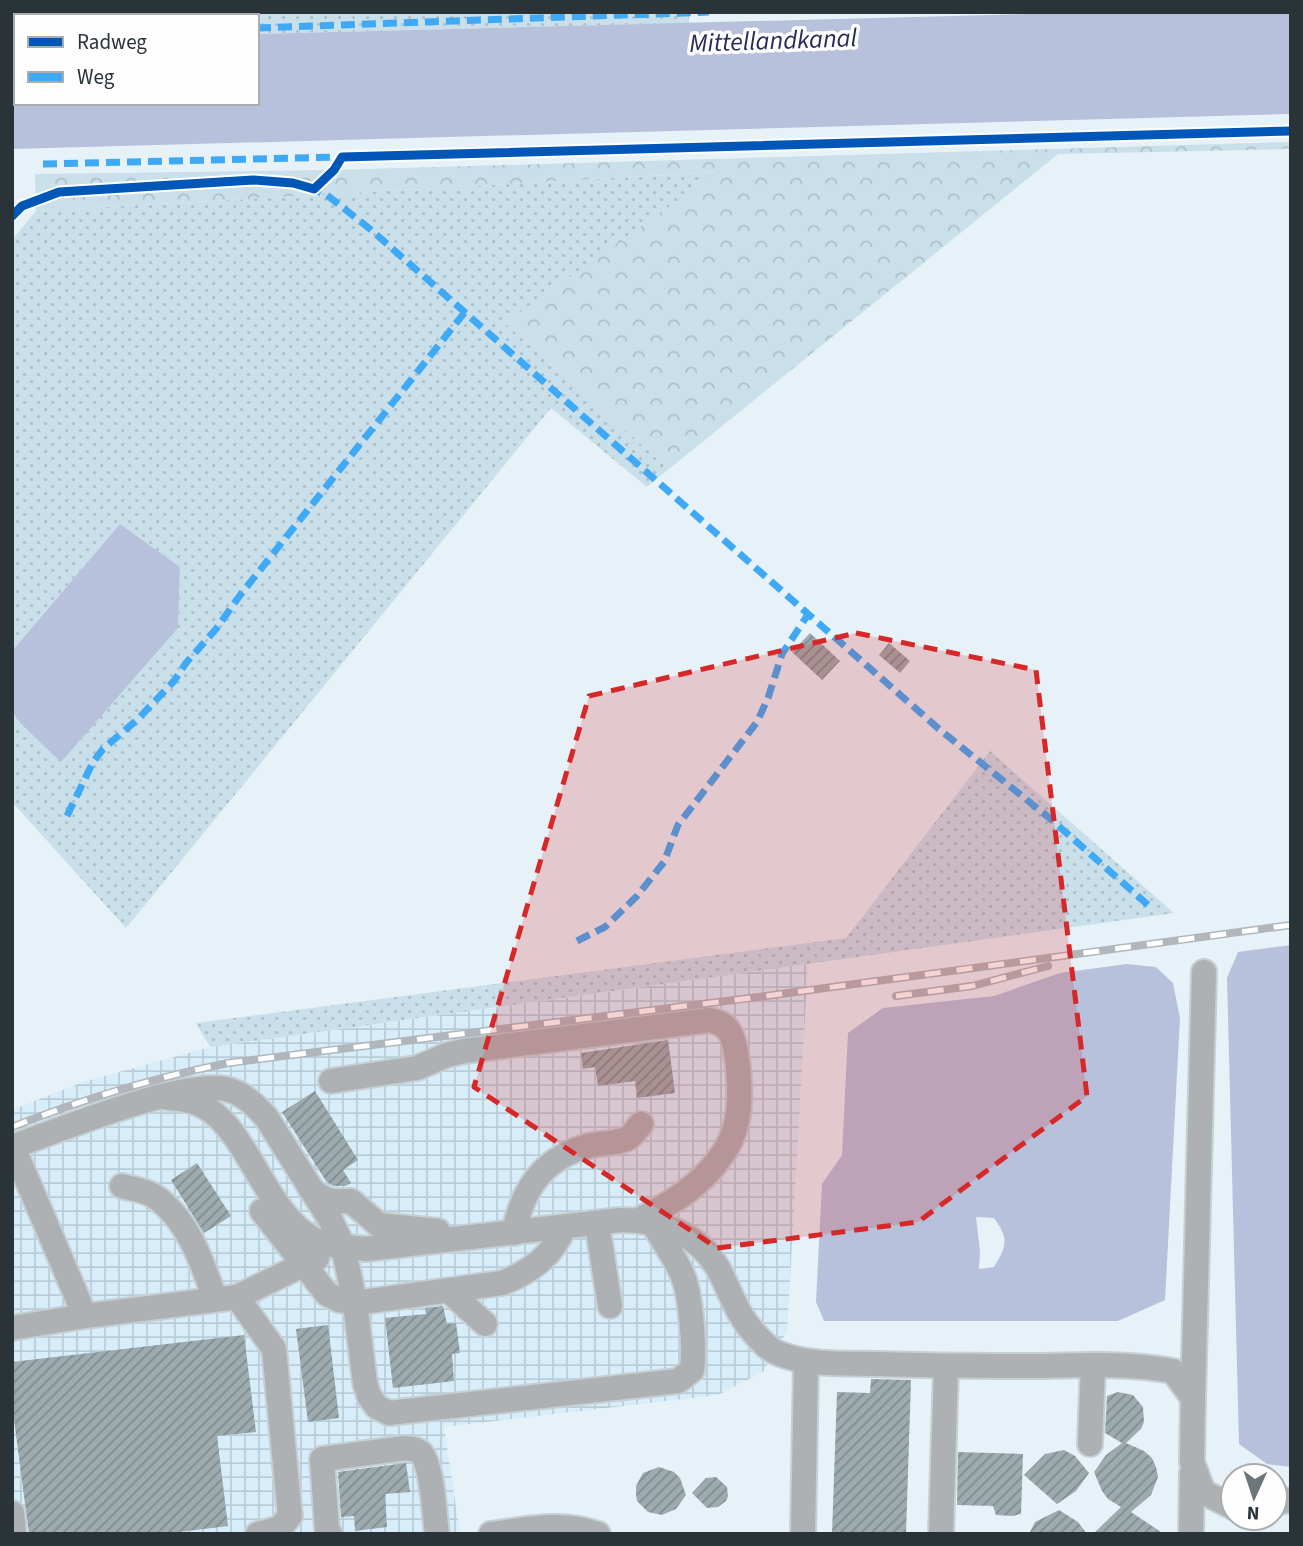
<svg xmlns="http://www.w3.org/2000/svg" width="1303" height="1546" font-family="'Source Sans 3',sans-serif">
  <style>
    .industrial { fill: url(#industrial-grid) }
    .green { fill: url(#green-dots) }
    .forest { fill: url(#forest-crowns) }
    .water { fill: #b8c1db; fill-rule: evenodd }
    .building { fill: url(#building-hatch) }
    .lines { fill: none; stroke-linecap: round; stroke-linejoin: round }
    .minor-casing { stroke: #c6cfd4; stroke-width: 28 }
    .minor { stroke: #adb1b4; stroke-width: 24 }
    .rail-casing { stroke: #b0b6bc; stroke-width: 8 }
    .rail { stroke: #fefefe; stroke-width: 5; stroke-dasharray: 16; stroke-linecap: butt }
    .quiet { stroke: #3fa9f5; stroke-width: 7; stroke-dasharray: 14 7; stroke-linecap: butt }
    .cycleway-casing { stroke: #fefefe; stroke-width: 13 }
    .cycleway { stroke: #0057b8; stroke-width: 9 }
    .marked { fill: #d62828; fill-opacity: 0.2; stroke: #d62828; stroke-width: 5; stroke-dasharray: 14 9; stroke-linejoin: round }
    .labels { text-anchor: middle; stroke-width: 7; stroke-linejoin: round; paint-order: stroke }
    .water-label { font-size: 26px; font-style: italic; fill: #262c58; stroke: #fefefe }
  </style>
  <defs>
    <pattern id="industrial-grid" width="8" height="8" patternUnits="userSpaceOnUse" patternTransform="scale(1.75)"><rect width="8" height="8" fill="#d7eefa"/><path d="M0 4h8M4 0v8" fill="none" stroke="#b9cdd7"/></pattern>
    <pattern id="green-dots" width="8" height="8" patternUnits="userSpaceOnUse" patternTransform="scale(1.75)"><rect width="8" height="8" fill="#c9dfea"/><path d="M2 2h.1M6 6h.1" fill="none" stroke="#adc0c9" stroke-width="1.8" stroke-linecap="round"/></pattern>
    <pattern id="forest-crowns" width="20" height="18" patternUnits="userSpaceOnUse" patternTransform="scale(1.75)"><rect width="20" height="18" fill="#c9dfea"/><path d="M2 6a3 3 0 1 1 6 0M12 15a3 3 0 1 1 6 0" fill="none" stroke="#adc0c9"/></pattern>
    <pattern id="building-hatch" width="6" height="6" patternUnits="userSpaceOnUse" patternTransform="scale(1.75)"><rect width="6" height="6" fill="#9daaae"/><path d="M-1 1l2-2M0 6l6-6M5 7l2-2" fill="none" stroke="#808b8f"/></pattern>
  </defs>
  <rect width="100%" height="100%" fill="#e7f2f8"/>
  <path class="industrial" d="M808 964 787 1331 763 1372 718 1395 444 1427 460 1534H12V1110L83 1082 210 1047Z"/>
  <g class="green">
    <path d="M12 12H689V23L257 34V16H16V41H12Z"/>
    <path d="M720 172 505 323 669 469 647 487 551 408 126 928 12 802V711L21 724 61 761 178 628 180 567 120 524 12 651V240L36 211Z"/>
    <path d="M990 751 1174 913 210 1047 196 1023 846 938Z"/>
  </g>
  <path class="forest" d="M1291 142V149L1058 154 669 469 505 323 718 172 36 211 35 174 334 170Z"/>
  <g class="water">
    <path d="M1105 12H1291V114L12 149V41H16V103H257V34Z"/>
    <path d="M120 524 180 567 178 628 61 762 21 724 12 711V651Z"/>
    <path d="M1291 945V1467L1267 1464 1239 1444 1227 978 1238 952Z"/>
    <path d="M1127 964 1156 967 1173 983 1180 1018 1165 1300 1118 1321H824L816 1302 822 1184 842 1155 848 1033 883 1008 994 996 1060 973ZM976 1217 994 1218C1009 1239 1007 1245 994 1267L979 1269 980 1251Z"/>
  </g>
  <g class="building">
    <path d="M810 633 840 661 822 680 792 652Z"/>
    <path d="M889 643 910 661 900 673 879 655Z"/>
    <path d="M668 1040 675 1093 637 1098 635 1081 598 1086 595 1067 583 1069 581 1053Z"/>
    <path d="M315 1091 358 1160 343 1170 351 1183 345 1186H333L326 1181 282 1112Z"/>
    <path d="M197 1163 231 1216 204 1233 171 1180Z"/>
    <path d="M443 1306 447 1324 456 1323 460 1353 452 1354 454 1381 393 1388 385 1318 426 1314 425 1308Z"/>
    <path d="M328 1325 339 1418 308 1422 296 1329Z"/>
    <path d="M244 1335 256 1432 217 1436 228 1526 163 1534H29L12 1404V1362Z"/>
    <path d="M871 1379 911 1380 906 1534H832L837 1392 870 1393Z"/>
    <path d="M1118 1392 1133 1395 1143 1407 1144 1422 1141 1429 1126 1443 1144 1451 1152 1458 1156 1467 1158 1477 1151 1495 1131 1512 1164 1534H1093L1121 1507 1108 1499 1102 1491 1094 1472 1106 1455 1122 1443 1105 1433 1107 1396Z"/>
    <path d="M1064 1450 1075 1456 1089 1473 1076 1491 1057 1504 1024 1475 1045 1454Z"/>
    <path d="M958 1452 1023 1454 1021 1514 1012 1516 996 1515 993 1506 957 1505Z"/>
    <path d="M406 1463 410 1492 385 1494 387 1527 355 1531 354 1516 341 1517 338 1472Z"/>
    <path d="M659 1467 674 1472 680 1478 686 1495 676 1509 662 1515 648 1512 637 1501 636 1494V1486L643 1473Z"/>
    <path d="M716 1477 727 1487 728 1496 726 1501 718 1507 707 1508 692 1493 706 1478Z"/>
    <path d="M1059 1510 1078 1522 1087 1534H1029L1035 1522Z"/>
  </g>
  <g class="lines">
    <defs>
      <g id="minor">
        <path d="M331 1081 417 1068 447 1055 464 1051 710 1020C717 1022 723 1023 728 1030 740 1044 741 1102 737 1120 734 1135 728 1148 719 1159 699 1187 668 1206 638 1220"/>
        <path d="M162 1097C172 1098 184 1099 194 1102 247 1120 261 1210 313 1239 329 1247 348 1247 366 1249L620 1220C660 1220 698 1233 719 1270 731 1293 737 1315 755 1334 762 1342 770 1351 780 1354 811 1366 847 1363 880 1364 933 1366 987 1366 1040 1366 1085 1365 1129 1363 1173 1371L1193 1398 1192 1462 1203 1492 1233 1507"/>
        <path d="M12 1147C59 1130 181 1080 226 1089 243 1093 255 1105 266 1117L330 1219 343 1246 355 1303 365 1383 369 1396 377 1407 389 1413 678 1381 692 1370C695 1349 691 1299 684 1279 677 1259 662 1240 652 1222"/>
        <path d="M13 1147 85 1316 237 1297 317 1258"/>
        <path d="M122 1186C132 1189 145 1190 154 1196 188 1219 202 1262 215 1299"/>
        <path d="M310 1188C324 1202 333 1202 351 1201L379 1225 438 1231"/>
        <path d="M262 1211 327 1294 339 1300 355 1303 502 1283C530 1272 553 1256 564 1227"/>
        <path d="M597 1223 610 1306"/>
        <path d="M514 1233C522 1189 543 1158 588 1146 600 1143 615 1144 626 1139 632 1137 637 1128 641 1124"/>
        <path d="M449 1291 485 1324"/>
        <path d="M237 1297 274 1349 290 1516 280 1528 258 1534"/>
        <path d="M12 1328 85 1316"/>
        <path d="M1193 1398 1204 972"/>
        <path d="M1090 1444 1093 1365"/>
        <path d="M1275 1502 1291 1500"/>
        <path d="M12 1513 14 1534"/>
        <path d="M330 1534 327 1529 322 1459 405 1448C411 1449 416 1448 421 1453 433 1467 434 1514 437 1534"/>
        <path d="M491 1534C529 1529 561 1521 598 1534"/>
        <path d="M803 1534 806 1361"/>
        <path d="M941 1534 946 1367"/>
        <path d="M1191 1534 1192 1473"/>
      </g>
    </defs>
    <use href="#minor" class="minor-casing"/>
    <use href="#minor" class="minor"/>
    <defs>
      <g id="rail">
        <path d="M896 996 972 986 1048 966"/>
        <path d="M12 1127C83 1099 153 1078 228 1063L766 996 1291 925"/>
      </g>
    </defs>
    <use href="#rail" class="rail-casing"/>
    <use href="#rail" class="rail"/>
    <g class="quiet">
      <path d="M66 12V16"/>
      <path d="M257 28 709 12"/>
      <path d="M12 35H16"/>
      <path d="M43 164 342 157"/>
      <path d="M308 187 327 195 370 229 939 729 1053 821 1148 905"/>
      <path d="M67 816 93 762 103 749 138 719 174 681 186 663 216 629 241 594 465 312"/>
      <path d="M577 941 605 927 637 896 664 862 678 825 757 722 768 698 782 654 809 613"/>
    </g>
    <defs>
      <path id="cycleway" d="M12 216 22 206 59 192 253 180 293 183 314 189 334 170 342 157 1291 131"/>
    </defs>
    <use href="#cycleway" class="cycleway-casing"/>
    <use href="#cycleway" class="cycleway"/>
  </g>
  <path class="marked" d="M856 633 1036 670 1087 1096 918 1222 717 1248 474 1087 589 696Z"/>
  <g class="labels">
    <g class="water-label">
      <text transform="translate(773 40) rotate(-2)" y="9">Mittellandkanal</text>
    </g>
  </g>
  <rect width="1303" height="1546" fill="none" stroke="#293338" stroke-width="28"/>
  <rect x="14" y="14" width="245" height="91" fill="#fefefe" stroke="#a9adaf" stroke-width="2"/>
  <rect x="28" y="37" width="35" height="10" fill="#0057b8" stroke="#a9adaf" stroke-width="2"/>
  <text x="77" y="49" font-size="21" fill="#293338">Radweg</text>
  <rect x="28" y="72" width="35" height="10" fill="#3fa9f5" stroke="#a9adaf" stroke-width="2"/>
  <text x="77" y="84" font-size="21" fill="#293338">Weg</text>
  <g transform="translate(1254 1497) rotate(183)"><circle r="33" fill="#fefefe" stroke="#a9adaf" stroke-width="2"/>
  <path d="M0-5L12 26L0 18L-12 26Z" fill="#6c767b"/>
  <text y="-10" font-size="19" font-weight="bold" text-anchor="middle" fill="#293338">N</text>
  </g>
</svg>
